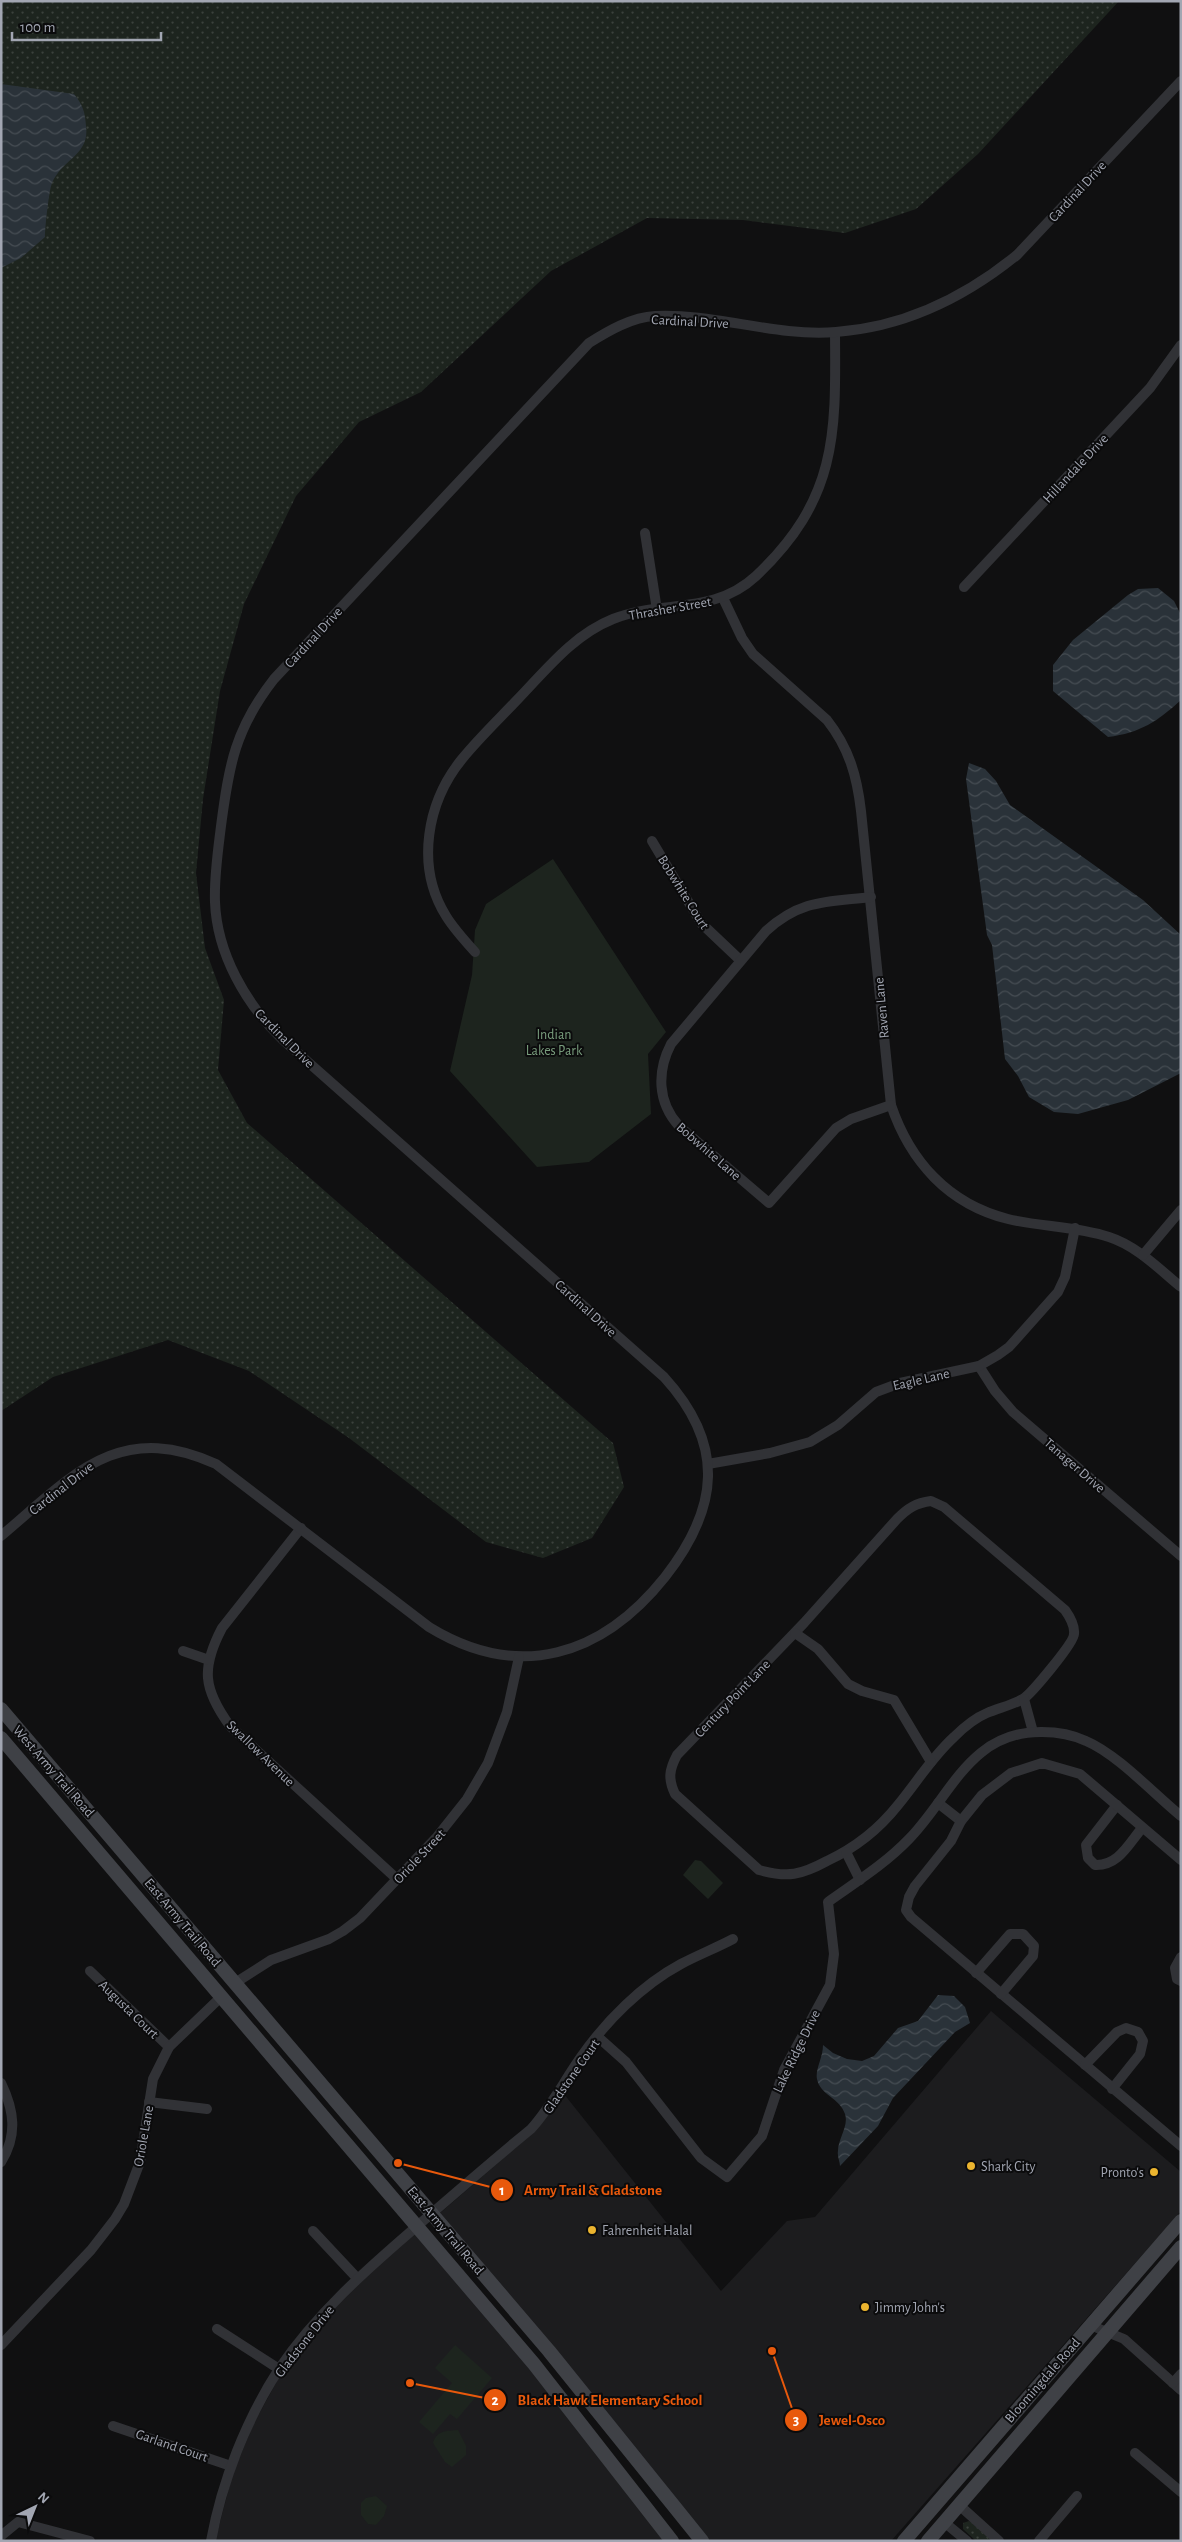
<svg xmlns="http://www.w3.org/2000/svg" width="1182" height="2542" font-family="'Alegreya Sans',sans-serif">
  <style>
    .built { fill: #1c1c1e }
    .grass { fill: url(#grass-dots) }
    .green { fill: #1d241e }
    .water { fill: url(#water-waves) }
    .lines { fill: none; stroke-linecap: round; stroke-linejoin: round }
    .minor { stroke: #313236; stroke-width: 10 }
    .secondary { stroke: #3f4146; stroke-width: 14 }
    .poi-dot { fill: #ebb42f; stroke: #0b0b0c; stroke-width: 2 }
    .labels { text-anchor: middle; stroke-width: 4; stroke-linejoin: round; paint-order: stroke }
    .street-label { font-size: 14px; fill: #a2a6b2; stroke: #0b0b0c }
    .park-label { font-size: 14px; fill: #799d7d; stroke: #0b0b0c }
    .poi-label { font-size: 14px; fill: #a2a6b2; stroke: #0b0b0c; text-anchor: start }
    .leader { fill: none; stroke: #e8590c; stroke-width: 2 }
    .callout-dot { fill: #e8590c; stroke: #0b0b0c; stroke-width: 2 }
    .mark-label { font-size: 15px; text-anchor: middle; font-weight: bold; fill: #fff }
    .callout-label { font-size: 15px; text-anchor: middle; font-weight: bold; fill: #e8590c; stroke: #0b0b0c; stroke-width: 4; stroke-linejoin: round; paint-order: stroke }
  </style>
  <defs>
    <pattern id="grass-dots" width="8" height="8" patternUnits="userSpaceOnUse" patternTransform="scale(1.25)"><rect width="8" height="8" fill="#1d241e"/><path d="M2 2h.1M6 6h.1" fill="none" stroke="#3b413c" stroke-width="1.8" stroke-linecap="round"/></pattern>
    <pattern id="water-waves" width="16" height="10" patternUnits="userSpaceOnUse" patternTransform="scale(1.25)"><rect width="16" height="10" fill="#2a3239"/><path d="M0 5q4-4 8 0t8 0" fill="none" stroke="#464d53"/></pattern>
  </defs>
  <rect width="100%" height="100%" fill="#101011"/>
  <g class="built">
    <path d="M991 2011 1181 2172V2211L891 2541H707L439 2214 537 2129 564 2094 721 2291 787 2221 815 2217Z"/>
    <path d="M418 2230 668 2541H215L233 2473 254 2423 282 2372 316 2328 360 2281Z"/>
  </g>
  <g class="grass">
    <path d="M1 1H1119L978 154 916 209 845 233 743 220 647 218 551 271 421 392 359 422 296 496 244 604 220 691 203 799 196 873 205 948 224 1000 218 1070 247 1123 613 1443 624 1487 592 1538 543 1558 486 1542 349 1438 249 1371 168 1340 53 1377 1 1411Z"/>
    <path d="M969 2521 972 2523 992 2541H976L963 2529V2523Z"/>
  </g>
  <g class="green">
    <path d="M553 859 666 1032 648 1054 651 1114 589 1162 537 1167 450 1071 472 975 475 930 486 904Z"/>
    <path d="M695 1860 701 1861 723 1883 708 1899 683 1875Z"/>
    <path d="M455 2345 492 2378 457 2419 450 2414 433 2434 419 2422 452 2383 435 2368Z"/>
    <path d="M458 2430 466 2446V2455L452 2467 445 2462 433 2443C437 2430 446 2431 458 2430Z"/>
    <path d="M376 2496 387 2506 384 2516 376 2525 368 2524 361 2515V2503L366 2498Z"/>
  </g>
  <g class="water">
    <path d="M1 84 74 94C83 105 85 112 86 126 90 155 62 159 52 183 49 190 45 227 45 237L21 258 1 268Z"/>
    <path d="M1158 588 1174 601 1181 615V700C1158 721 1140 733 1108 737L1053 691V665L1073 640 1128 595 1138 589Z"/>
    <path d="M969 763 985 769 996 781 1010 805 1143 900 1181 935V1073L1128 1100 1078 1114 1054 1112 1029 1097 1018 1076 1005 1059 992 945 987 935 966 779Z"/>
    <path d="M938 1995 954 1996 965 2007 970 2023 955 2032 893 2098 878 2126 840 2166C840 2162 837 2156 838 2151 838 2139 849 2126 845 2114 840 2098 820 2095 817 2079 815 2069 823 2058 823 2045L833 2053 847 2059 862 2061 874 2056 898 2028 918 2021Z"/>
  </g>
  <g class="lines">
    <g class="minor">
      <path d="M645 533 657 610"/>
      <path d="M964 587 1150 388 1181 345"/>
      <path d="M723 598 742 638 753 654 827 720C849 748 857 776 861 811L891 1105C910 1161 948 1204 1008 1219 1041 1227 1076 1226 1109 1237 1137 1246 1159 1269 1181 1287"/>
      <path d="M652 841 701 923 740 960"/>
      <path d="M871 897C828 902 801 899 766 931L671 1044C657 1071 657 1102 679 1126L769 1203 836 1128 851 1119 891 1105"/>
      <path d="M475 952C465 941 454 929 446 916 415 866 427 802 462 759 479 738 499 719 517 700 546 670 573 635 613 619 662 599 713 616 756 576 837 499 836 436 835 333"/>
      <path d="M1143 1255 1181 1210"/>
      <path d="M979 1366 995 1391 1013 1412 1181 1556"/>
      <path d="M708 1464 770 1453 810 1442 838 1425 876 1392 900 1383 979 1366 998 1355 1009 1347 1058 1292 1065 1277 1075 1228"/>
      <path d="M931 1501 944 1507 1065 1610C1070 1617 1075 1625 1074 1634 1074 1643 1031 1694 1023 1699 1012 1705 999 1708 987 1713 975 1718 963 1728 954 1737 932 1757 917 1782 898 1805 879 1829 855 1848 827 1861 801 1875 788 1878 759 1870L675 1794C668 1779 669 1770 677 1755L804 1623 897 1519C908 1508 916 1503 931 1501Z"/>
      <path d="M301 1528 222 1628C201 1668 203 1689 230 1726L397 1879"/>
      <path d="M1 1536C71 1477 118 1419 216 1464L429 1627C519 1682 602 1656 665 1577 719 1508 726 1445 664 1377L282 1039C246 1004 217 954 215 902 214 877 218 851 221 826 229 765 235 729 274 679L589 343C608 331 632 317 655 316 715 313 775 337 836 332 905 327 964 298 1017 255L1181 81"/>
      <path d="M795 1633 818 1649 848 1684 862 1691 894 1700 931 1762"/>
      <path d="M183 1651 209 1660"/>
      <path d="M1024 1699 1033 1732"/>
      <path d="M938 1803 961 1821"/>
      <path d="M1117 1805 1086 1845 1088 1858 1095 1865C1118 1866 1128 1845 1142 1828"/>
      <path d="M846 1852 860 1880"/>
      <path d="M1181 1860 1080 1774 1042 1763 1011 1773 982 1795 961 1821 951 1841 915 1886 909 1897 906 1910 911 1917 1181 2146"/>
      <path d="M1181 1957 1175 1968 1177 1979 1181 1981"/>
      <path d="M90 1971 169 2047"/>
      <path d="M976 1973 1010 1934H1023L1034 1946 1033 1956 1001 1994"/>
      <path d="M235 1983 271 1960 329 1939 343 1931 360 1918 436 1838 467 1799 488 1763 507 1712 519 1657"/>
      <path d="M598 2037 626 2062 701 2158 727 2177 762 2136 784 2070 830 1985 834 1954 828 1902C856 1882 885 1864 909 1839 951 1796 970 1731 1042 1732 1057 1732 1071 1734 1086 1741 1117 1754 1154 1794 1181 1816"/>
      <path d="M1085 2065 1117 2032 1126 2028 1138 2032 1143 2041 1140 2054 1112 2089"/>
      <path d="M1 2083C14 2110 18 2135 1 2162"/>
      <path d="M149 2102 207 2109"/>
      <path d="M313 2231 357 2278"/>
      <path d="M1090 2325 1124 2339 1181 2390"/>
      <path d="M217 2329 279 2369"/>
      <path d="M1 2345 91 2250 115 2219 124 2204 140 2162 153 2079 169 2047 222 1996"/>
      <path d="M1173 2383 1181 2374"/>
      <path d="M113 2426 231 2466"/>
      <path d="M1135 2453 1181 2492"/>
      <path d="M959 2505 999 2541"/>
      <path d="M944 2522 967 2541"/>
      <path d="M1 2536 18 2522 90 2541"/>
      <path d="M211 2541C222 2481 246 2420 279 2369 316 2314 366 2270 416 2227 454 2194 492 2161 531 2129 551 2107 564 2081 581 2057 606 2021 642 1985 681 1964 698 1955 716 1948 733 1939"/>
      <path d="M1039 2541 1077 2496"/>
    </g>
    <g class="secondary">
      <path d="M1 1709 549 2351 702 2541"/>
      <path d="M1 1738 534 2364 672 2541"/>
      <path d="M904 2541 1181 2221"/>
      <path d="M928 2541 1181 2247"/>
    </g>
  </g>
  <g class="poi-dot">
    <circle cx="971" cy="2166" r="5"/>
    <circle cx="1154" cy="2172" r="5"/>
    <circle cx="592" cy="2230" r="5"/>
    <circle cx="865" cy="2307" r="5"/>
  </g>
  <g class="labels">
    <g class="street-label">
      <text transform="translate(1077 191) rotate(-47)" y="5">Cardinal Drive</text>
      <text transform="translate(690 321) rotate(3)" y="5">Cardinal Drive</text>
      <text transform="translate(1075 468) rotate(-47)" y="5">Hillandale Drive</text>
      <text transform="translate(670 608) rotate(-10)" y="5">Thrasher Street</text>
      <text transform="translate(313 637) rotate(-47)" y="5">Cardinal Drive</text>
      <text transform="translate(684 892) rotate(58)" y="5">Bobwhite Court</text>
      <text transform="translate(881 1008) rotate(-95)" y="5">Raven Lane</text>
      <text transform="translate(285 1038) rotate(45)" y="5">Cardinal Drive</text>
      <text transform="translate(709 1151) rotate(41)" y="5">Bobwhite Lane</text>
      <text transform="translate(586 1308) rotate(42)" y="5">Cardinal Drive</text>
      <text transform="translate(921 1379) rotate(-13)" y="5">Eagle Lane</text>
      <text transform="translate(1075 1465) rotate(41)" y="5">Tanager Drive</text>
      <text transform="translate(61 1488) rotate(-38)" y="5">Cardinal Drive</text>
      <text transform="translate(732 1698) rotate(-46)" y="5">Century Point Lane</text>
      <text transform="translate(261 1753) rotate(44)" y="5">Swallow Avenue</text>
      <text transform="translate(54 1771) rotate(49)" y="5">West Army Trail Road</text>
      <text transform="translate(419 1856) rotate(-47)" y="5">Oriole Street</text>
      <text transform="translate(183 1922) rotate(50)" y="5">East Army Trail Road</text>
      <text transform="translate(129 2009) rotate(44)" y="5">Augusta Court</text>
      <text transform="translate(796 2051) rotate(-64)" y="5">Lake Ridge Drive</text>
      <text transform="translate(571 2076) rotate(-55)" y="5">Gladstone Court</text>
      <text transform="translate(143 2136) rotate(-80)" y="5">Oriole Lane</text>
      <text transform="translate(446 2230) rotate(50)" y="5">East Army Trail Road</text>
      <text transform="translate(304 2341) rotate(-52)" y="5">Gladstone Drive</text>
      <text transform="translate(1042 2380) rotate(-49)" y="5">Bloomingdale Road</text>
      <text transform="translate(172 2445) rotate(19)" y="5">Garland Court</text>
    </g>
    <g class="park-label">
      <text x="554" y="1039">Indian<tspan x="554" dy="16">Lakes Park</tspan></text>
    </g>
    <g class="poi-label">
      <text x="981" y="2171">Shark City</text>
      <text x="1144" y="2177" text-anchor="end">Pronto's</text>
      <text x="602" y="2235">Fahrenheit Halal</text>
      <text x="875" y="2312">Jimmy John's</text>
    </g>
  </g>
  <path class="leader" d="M398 2163L502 2190M410 2383L495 2400M772 2351L796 2420"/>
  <g class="callout-dot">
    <circle cx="398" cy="2163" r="5"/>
    <circle cx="410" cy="2383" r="5"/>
    <circle cx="772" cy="2351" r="5"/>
    <circle cx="502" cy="2190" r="12"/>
    <circle cx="495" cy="2400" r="12"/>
    <circle cx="796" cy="2420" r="12"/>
  </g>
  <g class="mark-label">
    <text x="502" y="2195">1</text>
    <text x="495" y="2405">2</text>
    <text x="796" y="2425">3</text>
  </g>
  <g class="callout-label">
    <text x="593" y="2195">Army Trail &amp; Gladstone</text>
    <text x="610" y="2405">Black Hawk Elementary School</text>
    <text x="852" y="2425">Jewel-Osco</text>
  </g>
  <rect width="1182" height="2542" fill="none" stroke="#a2a6b2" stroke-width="5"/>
  <g transform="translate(35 2507) rotate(43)" stroke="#0b0b0c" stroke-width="4" paint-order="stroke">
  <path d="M0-4L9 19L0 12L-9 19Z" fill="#a2a6b2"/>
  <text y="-8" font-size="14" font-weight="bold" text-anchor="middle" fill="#a2a6b2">N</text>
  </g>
  <path d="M12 32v8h149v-8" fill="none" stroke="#a2a6b2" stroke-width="2.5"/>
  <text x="20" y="32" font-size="15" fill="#a2a6b2" stroke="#0b0b0c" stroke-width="4" paint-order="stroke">100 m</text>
</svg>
